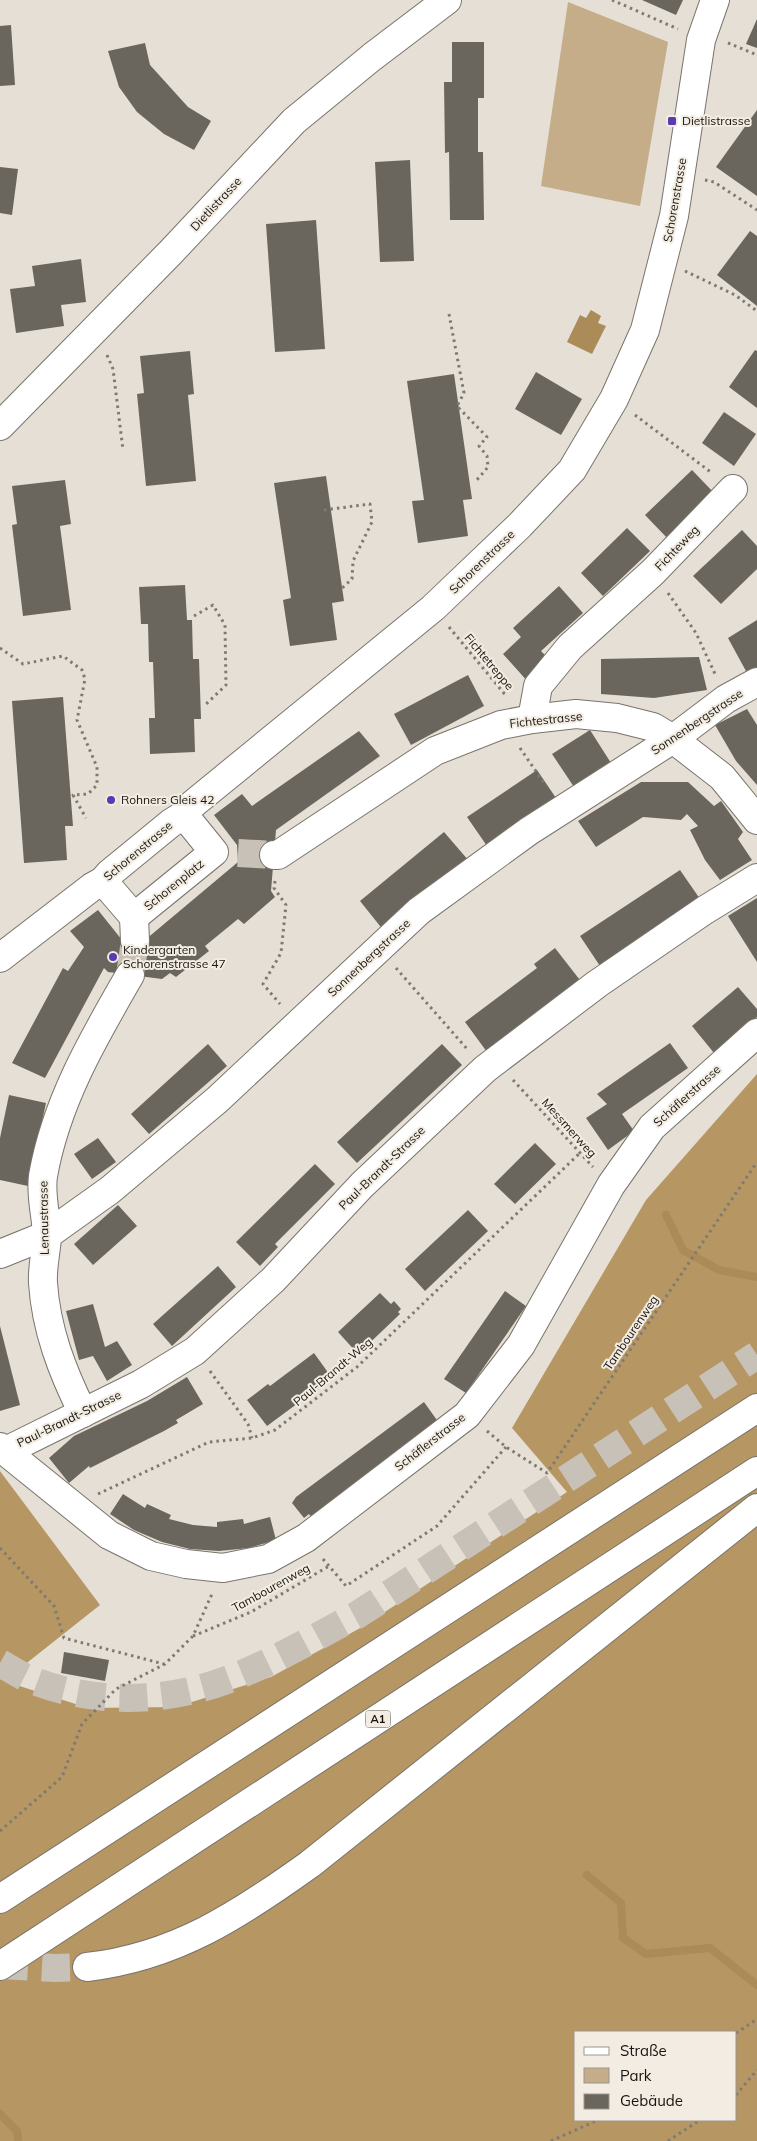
<svg xmlns="http://www.w3.org/2000/svg" width="757" height="2141" font-family="Mulish,sans-serif">
  <style>
    .green { fill: #c4ad88 }
    .forest { fill: #b69662; fill-rule: evenodd }
    .water { fill: #ab8b58 }
    .lines { fill: none; stroke-linecap: round; stroke-linejoin: round }
    .stream { stroke: #ab8b58; stroke-width: 8 }
    .building { fill: #6b665d }
    .minor-tunnel { stroke: #c7c1b8; stroke-width: 28; stroke-dasharray: 28 14; stroke-linecap: butt }
    .motorway-tunnel { stroke: #c7c1b8; stroke-width: 28; stroke-dasharray: 28 14; stroke-linecap: butt }
    .minor-casing { stroke: #7a746b; stroke-width: 30 }
    .motorway-casing { stroke: #7a746b; stroke-width: 30 }
    .path { stroke: #7e7a73; stroke-width: 3; stroke-dasharray: 2.5 4; stroke-linecap: butt }
    .minor { stroke: #fff; stroke-width: 28 }
    .motorway { stroke: #fff; stroke-width: 28 }
    .poi-dot { fill: #583ab2; stroke: #f3ece2; stroke-width: 2 }
    .labels { text-anchor: middle; stroke-width: 4; stroke-linejoin: round; paint-order: stroke }
    .shield { fill: #f3ece2; stroke: #595650; stroke-width: 1 }
    .shield-label { font-size: 11px; font-weight: bold; fill: #171511 }
    .poi-label { font-size: 12px; fill: #171511; stroke: #f3ece2; text-anchor: start }
    .street-label { font-size: 12px; fill: #171511; stroke: #f3ece2 }
  </style>
  <rect width="100%" height="100%" fill="#e6dfd5"/>
  <path class="green" d="M568 2 668 42 640 206 541 186Z"/>
  <path class="forest" d="M757 1074V2141H0V1471L100 1605 4 1681 88 1708 176 1707 271 1677 362 1627 567 1492 512 1428 646 1200ZM576 2032H736V2120H576Z"/>
  <path class="water" d="M591 310 601 316 598 323 606 326 592 354 567 342 580 315 586 318Z"/>
  <g class="lines">
    <g class="stream">
      <path d="M666 1215 683 1250 719 1270 757 1277"/>
      <path d="M587 1875 621 1903 623 1938 646 1954 710 1948 757 1985"/>
      <path d="M0 2114 17 2131 18 2141"/>
    </g>
  </g>
  <g class="building">
    <path d="M642 0H683L676 15Z"/>
    <path d="M757 19V48L746 44Z"/>
    <path d="M11 25 15 85 0 86V26Z"/>
    <path d="M452 42H484V98H478V152H483L484 220H450L449 152 445 153 444 82H452Z"/>
    <path d="M145 43 150 65 188 107 211 121 194 150 164 134 137 112 119 87 108 51Z"/>
    <path d="M757 110V196L716 167Z"/>
    <path d="M410 160 414 261 380 262 375 162Z"/>
    <path d="M0 167 18 169 12 215 0 213Z"/>
    <path d="M316 220 325 349 275 352 266 224Z"/>
    <path d="M750 231 757 236V306L717 275Z"/>
    <path d="M81 259 86 302 61 305 64 326 16 333 10 289 35 286 32 266Z"/>
    <path d="M755 350 757 351V408L729 387Z"/>
    <path d="M190 351 194 394 188 395 196 481 146 486 137 394 144 393 140 356Z"/>
    <path d="M536 372 582 399 561 435 515 409Z"/>
    <path d="M454 374 472 499 463 500 468 536 418 543 412 501 424 500 407 381Z"/>
    <path d="M724 412 756 434 734 466 702 443Z"/>
    <path d="M692 470 717 496 670 541 645 515Z"/>
    <path d="M326 476 344 601 332 603 337 640 290 646 283 600 291 598 274 483Z"/>
    <path d="M65 480 71 524 60 526 71 610 23 616 12 525 17 524 12 486Z"/>
    <path d="M627 528 650 551 603 596 581 573Z"/>
    <path d="M742 530 757 546V569L721 604 693 576Z"/>
    <path d="M185 585 187 620H192L193 659H199L201 719H194L195 752 150 754 149 718H155L153 662H149L148 624H141L139 587Z"/>
    <path d="M559 586 583 613 541 651 552 662 529 683 503 654 521 637 513 628Z"/>
    <path d="M757 620V668L747 673 728 638Z"/>
    <path d="M699 657 707 690 654 698 601 694V659Z"/>
    <path d="M468 675 484 706 411 745 394 714Z"/>
    <path d="M63 697 73 826H65L67 860 24 863 12 701Z"/>
    <path d="M747 709 757 725V785L736 761 715 725Z"/>
    <path d="M590 730 611 763 574 787 552 754Z"/>
    <path d="M359 731 380 756 276 830 271 891 275 897 244 924 238 919 205 946 209 951 176 977 170 973 162 979 108 972 104 968 45 1078 12 1063 63 968 68 971 84 947 70 931 98 910 122 940H145L238 862 237 845 214 815 242 794 252 806Z"/>
    <path d="M537 770 556 798 487 846 467 817Z"/>
    <path d="M641 782H688L714 806 721 801 743 832 738 839 752 860 720 880 705 860 690 830 698 826 687 814 681 820 643 817 596 847 578 821Z"/>
    <path d="M444 832 469 861 384 931 360 901Z"/>
    <path d="M680 870 700 899 600 966 580 936Z"/>
    <path d="M757 898V962L728 916Z"/>
    <path d="M555 948 583 984 487 1052 465 1022 537 968 534 964Z"/>
    <path d="M738 987 757 1009V1017L714 1053 692 1026Z"/>
    <path d="M670 1043 688 1068 622 1114 634 1131 608 1150 586 1118 607 1104 597 1094Z"/>
    <path d="M208 1044 227 1066 149 1134 131 1114Z"/>
    <path d="M442 1044 462 1065 357 1163 337 1142Z"/>
    <path d="M9 1095 46 1103 28 1186 0 1180V1138Z"/>
    <path d="M98 1138 116 1162 92 1179 74 1154Z"/>
    <path d="M535 1143 556 1164 515 1204 494 1184Z"/>
    <path d="M315 1164 335 1184 275 1244 278 1247 260 1266 236 1242Z"/>
    <path d="M118 1205 137 1226 93 1265 74 1244Z"/>
    <path d="M468 1210 488 1231 425 1291 405 1269Z"/>
    <path d="M218 1266 236 1287 172 1346 153 1324Z"/>
    <path d="M505 1291 526 1306 466 1393 444 1379Z"/>
    <path d="M380 1293 391 1304 394 1301 401 1309 398 1312 400 1314 358 1354 338 1332Z"/>
    <path d="M93 1304 105 1347 117 1341 132 1365 107 1381 93 1356 79 1360 66 1311Z"/>
    <path d="M0 1326 20 1405 0 1411Z"/>
    <path d="M314 1353 332 1378 267 1426 247 1400 268 1384 270 1386Z"/>
    <path d="M187 1377 203 1404 176 1420 178 1423 164 1431 90 1468 89 1466 69 1483 49 1458 74 1436 147 1401Z"/>
    <path d="M424 1402 439 1423 312 1518 309 1514 304 1518 292 1503 296 1497Z"/>
    <path d="M123 1494 145 1508 147 1504 171 1515 169 1519 193 1525 217 1527V1522L243 1519 244 1524 270 1517 276 1540 249 1548 219 1551 190 1549 162 1542 134 1530 110 1514Z"/>
    <path d="M64 1652 109 1660 105 1681 61 1673Z"/>
    <path d="M185 1687 187 1697 166 1701 164 1692Z"/>
  </g>
  <g class="lines">
    <g class="minor-tunnel">
      <path d="M238 853 274 855"/>
      <path d="M130 975 135 941"/>
    </g>
    <g class="motorway-tunnel">
      <path d="M0 1663C11 1669 22 1677 34 1681 93 1704 164 1703 224 1681 270 1664 314 1638 357 1615L757 1355"/>
      <path d="M0 1965 54 1968 87 1967"/>
    </g>
    <defs>
      <g id="minor">
        <path d="M0 426 170 253 294 121 372 57 447 0"/>
        <path d="M532 719 538 686 570 647 653 572 733 489"/>
        <path d="M274 855H278L435 751 501 725 532 719 576 714 617 718 653 727 673 739 722 777 757 820"/>
        <path d="M103 881 134 917 214 852 184 815"/>
        <path d="M134 917 135 941"/>
        <path d="M0 958 92 887 103 881 110 873 171 823 184 815 193 804 433 608 520 525 572 470 614 399 645 330 674 216 701 40 715 0"/>
        <path d="M0 1254 47 1235 110 1190 217 1100 419 911 529 831 673 739 726 699 757 682"/>
        <path d="M83 1413C62 1371 46 1329 43 1283 42 1268 46 1252 47 1237 47 1218 40 1196 43 1176 56 1102 93 1039 130 975"/>
        <path d="M0 1447 109 1535 151 1556 186 1564 223 1568 268 1559 306 1538 467 1415 521 1345 611 1185 652 1127 757 1033"/>
        <path d="M6 1451 141 1384 195 1351 273 1280 362 1185 485 1069 597 984 705 910 757 878"/>
      </g>
      <g id="motorway">
        <path d="M0 1899 757 1408"/>
        <path d="M0 1966 757 1471"/>
        <path d="M87 1967C175 1957 239 1915 310 1864L757 1508"/>
      </g>
    </defs>
    <use href="#minor" class="minor-casing"/>
    <use href="#motorway" class="motorway-casing"/>
    <g class="path">
      <path d="M612 0 678 29"/>
      <path d="M728 43 757 55"/>
      <path d="M705 180 714 182 757 210"/>
      <path d="M685 271 735 295 757 311"/>
      <path d="M449 314 464 393 457 406 487 437 479 446 487 456 488 467 476 481"/>
      <path d="M107 355 113 369 123 450"/>
      <path d="M635 415 712 473"/>
      <path d="M324 510 370 504 372 522 353 561 352 579 341 589"/>
      <path d="M668 593 696 633 716 676"/>
      <path d="M194 616 213 605 225 625 226 685 204 706"/>
      <path d="M449 627 507 697"/>
      <path d="M0 648 23 664 63 656 82 670 85 679 77 720 97 767V785L88 794 73 795 86 818"/>
      <path d="M520 748 546 786"/>
      <path d="M275 881 274 888 286 905 281 953 263 984 280 1004"/>
      <path d="M396 968 468 1050"/>
      <path d="M513 1080 593 1167"/>
      <path d="M210 1371 248 1424 252 1438"/>
      <path d="M487 1431 506 1447 547 1473 757 1162"/>
      <path d="M98 1494 209 1442 252 1438 275 1430 357 1367 580 1153"/>
      <path d="M0 1548 54 1606 64 1638 164 1664"/>
      <path d="M323 1559 346 1586 437 1526 506 1447"/>
      <path d="M193 1636 251 1612 329 1566"/>
      <path d="M0 1831 62 1777 82 1724 116 1689 165 1664 193 1636 212 1594"/>
      <path d="M736 2033 757 2019"/>
      <path d="M736 2095 757 2070"/>
      <path d="M551 2141 598 2120"/>
      <path d="M668 2141 700 2120"/>
    </g>
    <use href="#minor" class="minor"/>
    <use href="#motorway" class="motorway"/>
  </g>
  <g class="poi-dot">
    <rect x="667" y="116" width="10" height="10" rx="2.5"/>
    <circle cx="111" cy="800" r="5"/>
    <circle cx="113" cy="957" r="5"/>
  </g>
  <g class="labels">
    <rect class="shield" x="365.5" y="1710.5" width="25" height="17" rx="4"/>
    <g class="shield-label">
      <text x="378" y="1723">A1</text>
    </g>
    <g class="poi-label">
      <text x="682" y="125">Dietlistrasse</text>
      <text x="121" y="804">Rohners Gleis 42</text>
      <text x="123" y="954">Kindergarten<tspan x="123" dy="14">Schorenstrasse 47</tspan></text>
    </g>
    <g class="street-label">
      <text transform="translate(675 200) rotate(-80)" y="4">Schorenstrasse</text>
      <text transform="translate(216 204) rotate(-47)" y="4">Dietlistrasse</text>
      <text transform="translate(677 548) rotate(-46)" y="4">Fichteweg</text>
      <text transform="translate(482 562) rotate(-44)" y="4">Schorenstrasse</text>
      <text transform="translate(489 662) rotate(50)" y="4">Fichtetreppe</text>
      <text transform="translate(546 720) rotate(-6)" y="4">Fichtestrasse</text>
      <text transform="translate(697 722) rotate(-34)" y="4">Sonnenbergstrasse</text>
      <text transform="translate(138 851) rotate(-40)" y="4">Schorenstrasse</text>
      <text transform="translate(174 885) rotate(-39)" y="4">Schorenplatz</text>
      <text transform="translate(369 958) rotate(-43)" y="4">Sonnenbergstrasse</text>
      <text transform="translate(687 1096) rotate(-42)" y="4">Schäflerstrasse</text>
      <text transform="translate(569 1128) rotate(48)" y="4">Messmerweg</text>
      <text transform="translate(382 1168) rotate(-44)" y="4">Paul-Brandt-Strasse</text>
      <text transform="translate(44 1218) rotate(-91)" y="4">Lenaustrasse</text>
      <text transform="translate(631 1333) rotate(-56)" y="4">Tambourenweg</text>
      <text transform="translate(333 1372) rotate(-40)" y="4">Paul-Brandt-Weg</text>
      <text transform="translate(69 1419) rotate(-26)" y="4">Paul-Brandt-Strasse</text>
      <text transform="translate(430 1442) rotate(-38)" y="4">Schäflerstrasse</text>
      <text transform="translate(271 1588) rotate(-29)" y="4">Tambourenweg</text>
    </g>
  </g>
  <rect x="574" y="2031" width="162" height="90" fill="#f3ece2" stroke="#9b968e"/>
  <rect x="584" y="2047" width="25" height="8" fill="#ffffff" stroke="#9b968e"/>
  <text x="620" y="2056" font-size="15" fill="#171511">Straße</text>
  <rect x="584" y="2068" width="25" height="15" fill="#c4ad88" stroke="#9b968e"/>
  <text x="620" y="2081" font-size="15" fill="#171511">Park</text>
  <rect x="584" y="2094" width="25" height="15" fill="#6b665d" stroke="#9b968e"/>
  <text x="620" y="2106" font-size="15" fill="#171511">Gebäude</text>
</svg>
